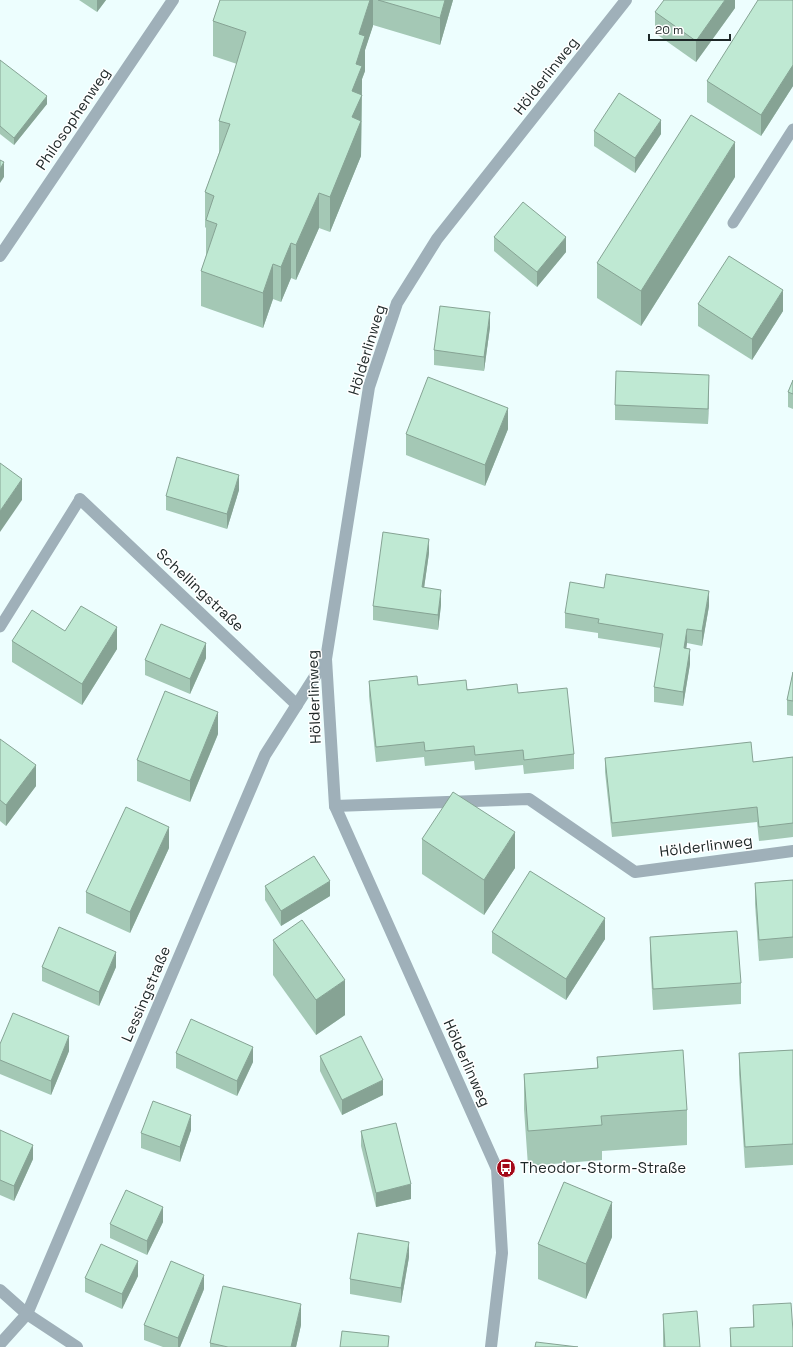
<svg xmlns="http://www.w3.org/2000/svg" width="793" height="1347" font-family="'Space Grotesk',sans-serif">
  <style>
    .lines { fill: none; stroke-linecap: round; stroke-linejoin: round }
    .service { stroke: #9fb0b9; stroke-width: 11 }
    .minor { stroke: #9fb0b9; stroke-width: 12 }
    .wall { fill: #a4c8b5 }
    .shaded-wall { fill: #86a394 }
    .building { fill: #bfe9d3; stroke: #86a394 }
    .labels { text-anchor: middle; stroke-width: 3; stroke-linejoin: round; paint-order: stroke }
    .street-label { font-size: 15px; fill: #1d2727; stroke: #fff }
    .poi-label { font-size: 15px; fill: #1d2727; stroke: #fff; text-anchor: start }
  </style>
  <rect width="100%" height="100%" fill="#edfefe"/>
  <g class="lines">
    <g class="service">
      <path d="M733 223 793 129"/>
      <path d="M0 627 80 499"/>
    </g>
    <g class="minor">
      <path d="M0 256 173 0"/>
      <path d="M80 499 297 705"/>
      <path d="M335 806 529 799 635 872 793 851"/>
      <path d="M0 1290 27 1314 77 1347"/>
      <path d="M0 1344 27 1314 265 755 326 659"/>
      <path d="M491 1347 502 1253 497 1169 335 806 326 659 369 387 397 303 437 239 626 0"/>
    </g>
  </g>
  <g class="wall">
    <path d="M79 0H106L97 12Z"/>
    <path d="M220 0H453L440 45 373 25 365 50V71L362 79 361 156 330 232 319 228 296 280 291 278 281 302 273 299 263 328 201 306V271L206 256V228L205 227V192L219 153V121L237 64 213 56V21Z"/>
    <path d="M735 0V8L696 62 655 33V12Z"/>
    <path d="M793 0V86L761 136 707 102V81Z"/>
    <path d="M0 60 47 104 14 145 0 134Z"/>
    <path d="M594 131 661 134 635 173 594 146Z"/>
    <path d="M735 177 641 326 597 298V263Z"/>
    <path d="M494 237 566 252 537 287 494 251Z"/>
    <path d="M698 304 783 311 752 360 698 326Z"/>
    <path d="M490 327 484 371 434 365V350Z"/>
    <path d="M793 380V409L788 407V392Z"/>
    <path d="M709 389 708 424 615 420V405Z"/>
    <path d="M508 429 485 486 406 455V434Z"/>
    <path d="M239 490 227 529 166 510V496Z"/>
    <path d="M429 553 424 588 441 605 438 630 373 620V606Z"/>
    <path d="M709 606 702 646 687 643 686 649 690 664 683 706 654 702V687L661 648 598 638V633L565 628V613Z"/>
    <path d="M65 631 117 649 82 705 12 662V641Z"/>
    <path d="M206 658 190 694 145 675V660Z"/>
    <path d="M793 672V716L787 715V700Z"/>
    <path d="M369 681 518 693 574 754V769L524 774 523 765 475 770 474 761 425 766 424 757 376 762 369 696Z"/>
    <path d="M218 734 190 802 137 781V760Z"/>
    <path d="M0 739 36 786 6 826 0 821Z"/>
    <path d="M793 757V837L759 841 757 822 612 837 605 772V758L753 762Z"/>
    <path d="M422 839 515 868 484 915 422 874Z"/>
    <path d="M169 848 130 933 86 913V892Z"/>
    <path d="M793 880V958L759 961 755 904V883Z"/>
    <path d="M265 886 330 896 281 926 265 900Z"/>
    <path d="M492 932 605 939 566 1000 492 953Z"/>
    <path d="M650 937 741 983V1004L653 1010 650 958Z"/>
    <path d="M273 940 345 1015 316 1035 273 975Z"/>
    <path d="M42 967H116L99 1006 42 981Z"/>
    <path d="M0 1044 69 1051 51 1095 0 1074Z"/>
    <path d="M793 1050V1165L745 1168 739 1074V1053Z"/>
    <path d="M176 1053 253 1062 237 1096 176 1068Z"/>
    <path d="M320 1056 383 1095 342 1115 320 1071Z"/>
    <path d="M597 1057 687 1110V1145L602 1151V1160L528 1166 524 1109V1074L597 1068Z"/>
    <path d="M191 1130 180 1162 141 1148V1133Z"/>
    <path d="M0 1131 33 1159 14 1201 0 1195Z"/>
    <path d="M361 1131 411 1199 376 1207 361 1146Z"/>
    <path d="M163 1222 147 1255 110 1238V1224Z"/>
    <path d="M612 1237 586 1299 538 1279V1244Z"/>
    <path d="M409 1257 401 1303 350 1294V1279Z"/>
    <path d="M138 1276 122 1309 85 1292V1278Z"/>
    <path d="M204 1289 180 1347H163L144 1340V1325Z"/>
    <path d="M753 1305 793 1347H730V1328L753 1327Z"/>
    <path d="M663 1314 700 1347H663Z"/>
    <path d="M301 1325 296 1347H210V1343Z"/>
  </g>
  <g class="shaded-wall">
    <path d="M97 0H106L97 12Z"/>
    <path d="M370 0H373V26L365 50V71L362 79 361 156 330 232V197L352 91 356 64 359 34Z"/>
    <path d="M445 0H453L440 45V18Z"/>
    <path d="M725 0H735V8L696 62V41Z"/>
    <path d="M793 65V86L761 136V115Z"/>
    <path d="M47 96V104L14 145V138Z"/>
    <path d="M661 120V134L635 173V158Z"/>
    <path d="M735 142V177L641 326V291Z"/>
    <path d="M4 162V177L0 183V169Z"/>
    <path d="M319 193V228L296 280V245Z"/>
    <path d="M566 237V252L537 287V272Z"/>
    <path d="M291 243V278L281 302V267Z"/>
    <path d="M273 264V299L263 328V293Z"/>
    <path d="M783 290V311L752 360V339Z"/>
    <path d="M490 312V327L484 371V357Z"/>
    <path d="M709 375V389L708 424V409Z"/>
    <path d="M508 408V429L485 486V465Z"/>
    <path d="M239 475V490L227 529V514Z"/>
    <path d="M22 479V500L0 532V511Z"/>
    <path d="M429 539V553L422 602V587Z"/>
    <path d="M441 590V605L438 630V615Z"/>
    <path d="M709 591V606L702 646V631Z"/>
    <path d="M117 627V649L82 705V684Z"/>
    <path d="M687 629V643L684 663V648Z"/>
    <path d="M206 643V658L190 694V679Z"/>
    <path d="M690 649V664L683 706V692Z"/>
    <path d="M218 712V734L190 802V781Z"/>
    <path d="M36 765V786L6 826V805Z"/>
    <path d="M169 827V848L130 933V912Z"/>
    <path d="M515 832V868L484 915V880Z"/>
    <path d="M330 881V896L281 926V911Z"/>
    <path d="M605 918V939L566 1000V979Z"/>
    <path d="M116 952V967L99 1006V992Z"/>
    <path d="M345 980V1015L316 1035V1000Z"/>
    <path d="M69 1036V1051L51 1095V1081Z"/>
    <path d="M253 1047V1062L237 1096V1081Z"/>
    <path d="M383 1080V1095L342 1115V1100Z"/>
    <path d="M191 1115V1130L180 1162V1147Z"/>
    <path d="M33 1145V1159L14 1201V1186Z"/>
    <path d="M411 1184V1199L376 1207V1193Z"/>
    <path d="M612 1202V1237L586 1299V1264Z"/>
    <path d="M163 1207V1222L147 1255V1241Z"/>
    <path d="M409 1242V1257L401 1303V1288Z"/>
    <path d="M138 1261V1276L122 1309V1294Z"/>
    <path d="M204 1275V1289L180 1347H178V1338Z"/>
    <path d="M301 1304V1325L296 1347H291Z"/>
  </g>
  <g class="building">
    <path d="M220 0H370L359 34 365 36 356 64 362 66 352 91 362 95 352 117 361 121 330 197 319 193 296 245 291 243 281 267 273 264 263 293 201 271 217 224 206 220 214 196 205 192 230 124 219 121 246 32 213 21Z"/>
    <path d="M378 0H445L440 18Z"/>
    <path d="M664 0H725L696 41 655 12Z"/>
    <path d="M758 0H793V65L761 115 707 81Z"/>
    <path d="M0 60 47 96 14 138 0 126Z"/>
    <path d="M619 93 661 120 635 158 594 131Z"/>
    <path d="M691 115 735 142 641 291 597 263Z"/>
    <path d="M0 160 4 162 0 169Z"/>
    <path d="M523 202 566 237 537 272 494 237Z"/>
    <path d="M729 256 783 290 752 339 698 304Z"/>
    <path d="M440 306 490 312 484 357 434 350Z"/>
    <path d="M616 371 709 375 708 409 615 405Z"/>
    <path d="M428 377 508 408 485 465 406 434Z"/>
    <path d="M793 380V394L788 392Z"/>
    <path d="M177 457 239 475 227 514 166 496Z"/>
    <path d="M0 463 22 479 0 511Z"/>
    <path d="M383 532 429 539 422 587 441 590 438 615 373 606Z"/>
    <path d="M606 574 709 591 702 631 687 629 684 648 690 649 683 692 654 687 663 634 598 623 599 619 565 613 570 582 604 588Z"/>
    <path d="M81 606 117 627 82 684 12 641 32 610 65 631Z"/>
    <path d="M161 624 206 643 190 679 145 660Z"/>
    <path d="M793 672V701L787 700Z"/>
    <path d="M417 676 418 685 466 680 467 690 517 684 518 693 567 688 574 754 524 760 523 750 475 755 474 746 425 751 424 742 376 747 369 681Z"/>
    <path d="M165 691 218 712 190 781 137 760Z"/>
    <path d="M0 739 36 765 6 805 0 800Z"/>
    <path d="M751 742 753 762 793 757V823L759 827 757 807 612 823 605 758Z"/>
    <path d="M453 792 515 832 484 880 422 839Z"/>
    <path d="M126 807 169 827 130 912 86 892Z"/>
    <path d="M314 856 330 881 281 911 265 886Z"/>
    <path d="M530 871 605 918 566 979 492 932Z"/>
    <path d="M793 880V937L759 940 755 883Z"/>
    <path d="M302 920 345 980 316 1000 273 940Z"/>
    <path d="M59 927 116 952 99 992 42 967Z"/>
    <path d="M737 931 741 983 653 989 650 937Z"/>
    <path d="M13 1013 69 1036 51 1081 0 1060V1044Z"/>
    <path d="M191 1019 253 1047 237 1081 176 1053Z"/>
    <path d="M361 1036 383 1080 342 1100 320 1056Z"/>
    <path d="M683 1050 687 1110 601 1116 602 1125 528 1131 524 1074 598 1068 597 1057Z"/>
    <path d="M793 1050V1144L745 1147 739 1053Z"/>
    <path d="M153 1101 191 1115 180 1147 141 1133Z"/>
    <path d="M396 1123 411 1184 376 1193 361 1131Z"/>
    <path d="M0 1130 33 1145 14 1186 0 1180Z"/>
    <path d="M564 1182 612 1202 586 1264 538 1244Z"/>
    <path d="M126 1190 163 1207 147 1241 110 1224Z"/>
    <path d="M358 1233 409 1242 401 1288 350 1279Z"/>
    <path d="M101 1244 138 1261 122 1294 85 1278Z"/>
    <path d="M171 1261 204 1275 178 1338 144 1325Z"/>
    <path d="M223 1286 301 1304 291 1347H228L210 1343Z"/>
    <path d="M791 1303 793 1331V1347H731L730 1328 754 1327 753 1305Z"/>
    <path d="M697 1311 700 1347H665L663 1314Z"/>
    <path d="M342 1331 389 1336 388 1347H340Z"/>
    <path d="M536 1342 578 1347H535Z"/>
  </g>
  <defs>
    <symbol id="bus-disc" viewBox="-11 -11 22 22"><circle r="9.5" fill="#a30919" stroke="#fff"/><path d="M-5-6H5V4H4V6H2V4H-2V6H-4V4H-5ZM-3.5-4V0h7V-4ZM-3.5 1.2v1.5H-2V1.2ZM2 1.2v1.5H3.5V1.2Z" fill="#fff"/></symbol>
  </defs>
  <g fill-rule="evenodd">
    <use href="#bus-disc" x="495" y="1157" width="22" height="22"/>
  </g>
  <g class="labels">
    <g class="street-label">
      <text transform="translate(546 76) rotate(-52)" y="5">Hölderlinweg</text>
      <text transform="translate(73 119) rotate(-56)" y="5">Philosophenweg</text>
      <text transform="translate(367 350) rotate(-73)" y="5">Hölderlinweg</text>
      <text transform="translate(200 590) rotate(43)" y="5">Schellingstraße</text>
      <text transform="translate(314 697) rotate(-92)" y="5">Hölderlinweg</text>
      <text transform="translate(706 846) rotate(-7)" y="5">Hölderlinweg</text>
      <text transform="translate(146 994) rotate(-67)" y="5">Lessingstraße</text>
      <text transform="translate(467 1063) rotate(66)" y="5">Hölderlinweg</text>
    </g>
    <g class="poi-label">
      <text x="520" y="1173">Theodor-Storm-Straße</text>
    </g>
  </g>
  <path d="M649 34v6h81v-6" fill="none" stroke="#1d2727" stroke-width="2"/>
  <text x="655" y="34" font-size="12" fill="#1d2727" stroke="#ffffff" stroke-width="3" paint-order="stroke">20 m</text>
</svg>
